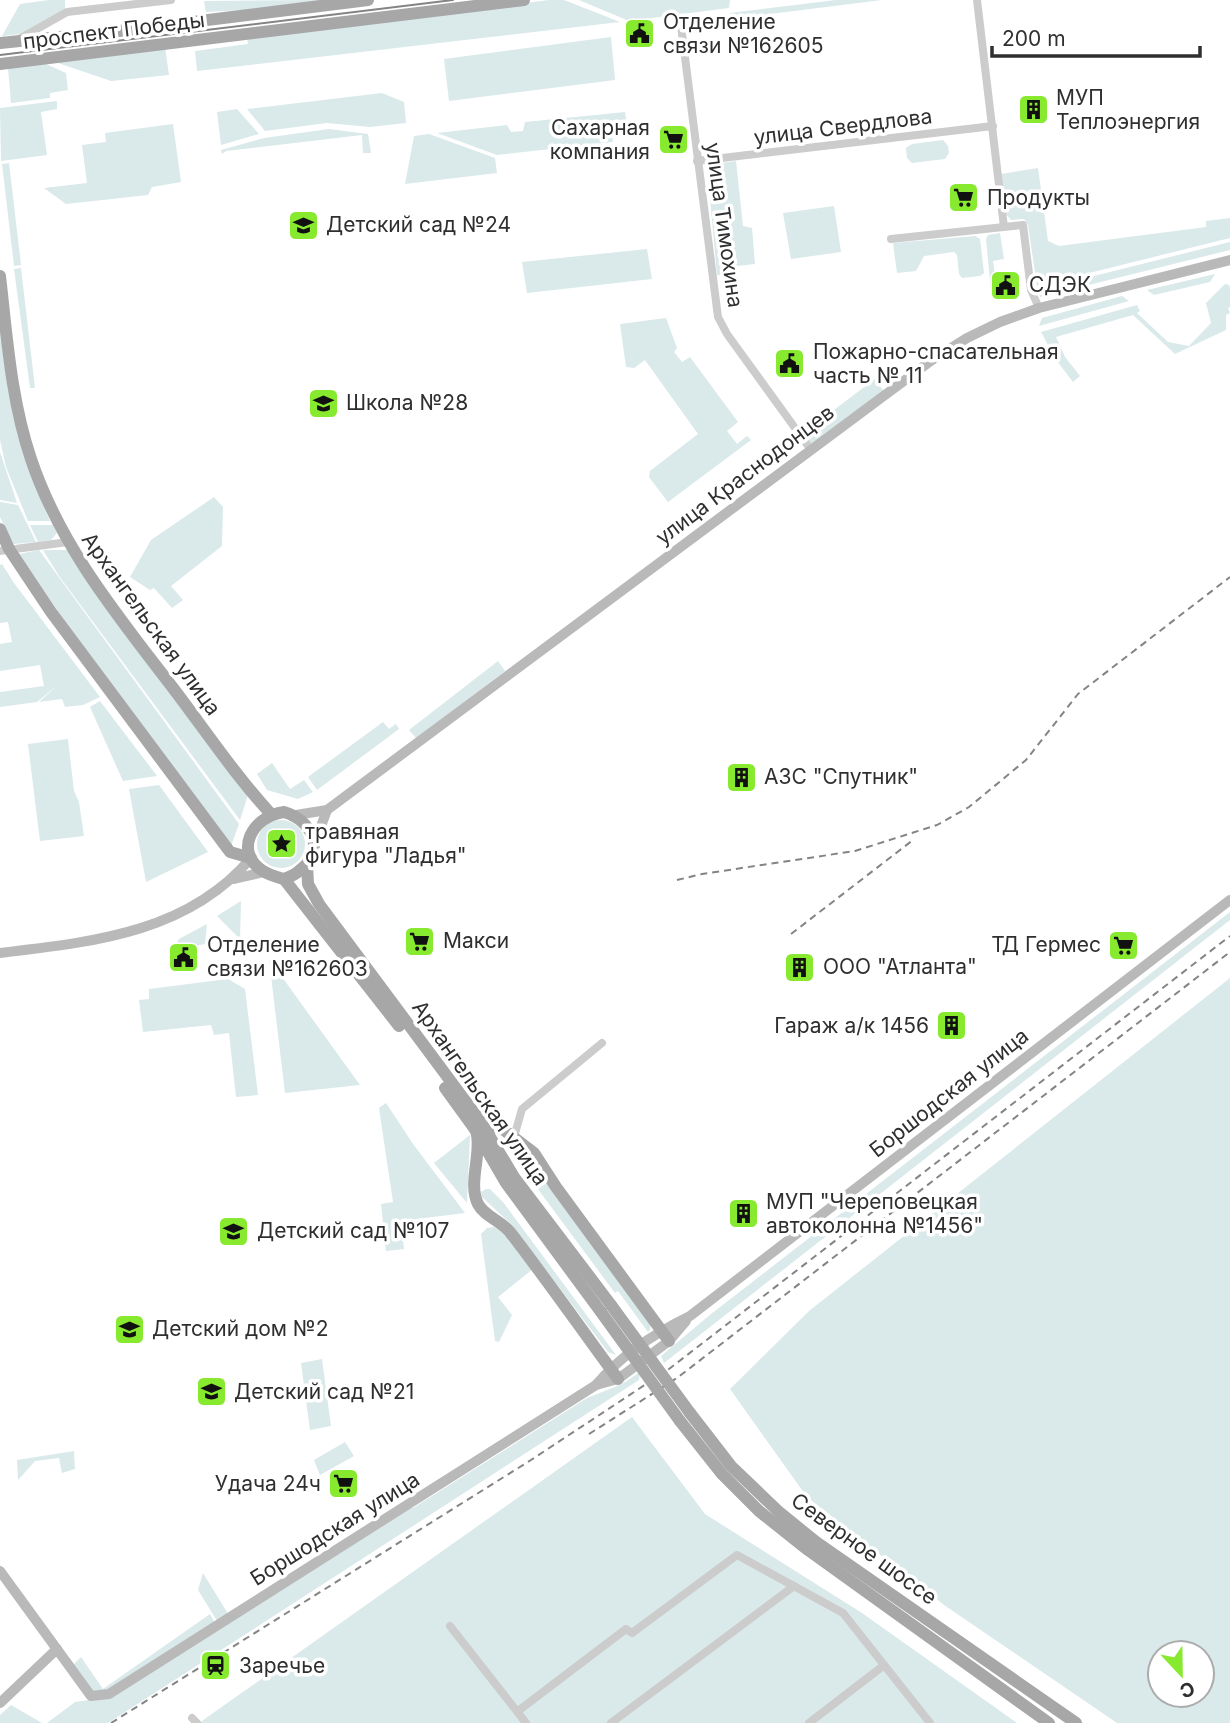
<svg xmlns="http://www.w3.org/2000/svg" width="1230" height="1723" font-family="Inter,sans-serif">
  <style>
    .green { fill: #dae9ea; fill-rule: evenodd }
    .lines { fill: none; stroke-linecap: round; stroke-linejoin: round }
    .street { stroke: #ccc; stroke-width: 8 }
    .secondary { stroke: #b9b9b9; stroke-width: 10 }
    .primary { stroke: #a7a7a7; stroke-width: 12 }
    .tram { stroke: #848484; stroke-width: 2 }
    .rail { stroke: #848484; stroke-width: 2; stroke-dasharray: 7 5; stroke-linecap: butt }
    .primary-bridge { stroke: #a7a7a7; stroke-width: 12 }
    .labels { text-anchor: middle; stroke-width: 7; stroke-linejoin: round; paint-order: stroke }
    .poi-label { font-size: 21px; fill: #2f2f2f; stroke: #fff; text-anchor: start }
    .street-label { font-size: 21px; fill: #2f2f2f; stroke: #fff }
  </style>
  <rect width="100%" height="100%" fill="#fff"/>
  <g class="green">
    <path d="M49 0H65V10L21 34 2 36 20 4Z"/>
    <path d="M320 0 244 10 206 12 204 1Z"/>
    <path d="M549 0H564L620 22 197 71 195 51 248 44 247 38Z"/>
    <path d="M579 0H730L729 8 629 21Z"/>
    <path d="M836 0H882L730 19V13Z"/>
    <path d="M611 37 615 80 449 101 444 59Z"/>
    <path d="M165 47 169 75 111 81 55 62Z"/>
    <path d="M46 64 66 73 68 90 50 93V98L11 103 8 68Z"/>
    <path d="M382 93 404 102 406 123 370 127 327 123 265 131 247 109Z"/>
    <path d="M57 101V109L41 112 47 155 1 161 0 108Z"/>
    <path d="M237 109 259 134 221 145 217 112Z"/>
    <path d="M625 112 628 134 612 135 613 142 497 155 437 133 507 125 511 132 523 131 525 122Z"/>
    <path d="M173 124 181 182 152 187 148 195 66 204 44 188 87 183 82 145 106 142 105 133Z"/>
    <path d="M329 129 368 134 371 153H363L362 135 226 151 222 154 221 150 264 138Z"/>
    <path d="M429 134 495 158 497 173 405 184 414 136Z"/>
    <path d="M943 140 948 146 949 153 945 159 912 163 907 158 906 148 912 144Z"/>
    <path d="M736 161 743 226 752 228 755 264 728 267V274L717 275 707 165Z"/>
    <path d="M9 163 21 265 14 266 2 164Z"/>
    <path d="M1038 168 1048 241 1059 246 1206 227V221L1230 218V238L1037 286 1028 225 1024 219 1011 220 1005 213 1001 174Z"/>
    <path d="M834 206 841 252 791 259 783 213Z"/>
    <path d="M1000 233 1004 259 993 261 997 290 991 291 986 239 988 235Z"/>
    <path d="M975 236 980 239 984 273 980 276 962 278 959 274 957 255 954 252 924 256 916 271 897 273 893 243Z"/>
    <path d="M1230 242V250L1040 297 1038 290Z"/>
    <path d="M647 249 652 279 527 293 522 262Z"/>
    <path d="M21 268 35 388H30L14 269Z"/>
    <path d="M1215 274 1210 282 1154 295 1147 290Z"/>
    <path d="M1225 284 1229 285 1230 288V307L1228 308 1230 313 1226 315V330L1175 354 1133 315 1056 337 1065 357 1080 376 1073 382 1057 361 1041 332 1137 305 1140 311 1137 313 1168 342 1189 346 1211 323 1206 303Z"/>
    <path d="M1122 296 1129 301 1039 326 1042 318Z"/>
    <path d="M0 305 17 426 29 471 50 521H28L6 467 0 440Z"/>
    <path d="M666 318 677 348 674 352 682 362 690 357 738 422 727 431 737 444 747 436 751 440 668 502 649 477 650 471 698 434 645 360 634 368 626 367 620 324Z"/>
    <path d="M875 379 884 392 812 446 802 434Z"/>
    <path d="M0 452 17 503 0 500Z"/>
    <path d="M214 497 223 507 222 546 171 586 183 600 172 608 154 588 150 590 130 577 151 540Z"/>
    <path d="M0 502 18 505 36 542 13 544 0 517Z"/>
    <path d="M30 525H53L57 533 51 540 38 542Z"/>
    <path d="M39 550 239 824 231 846 81 645 19 554Z"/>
    <path d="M43 550H69L248 795 240 820 59 576Z"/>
    <path d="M2 564 14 583 100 697 83 705 65 707 62 699 39 702 59 684 37 702 0 707V692L44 686 40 665 0 671V644L12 642 8 622 0 623V565Z"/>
    <path d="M498 661 505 671 416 738 409 730Z"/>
    <path d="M100 701 157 776 123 781 90 707Z"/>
    <path d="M383 722 389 729 396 724 399 729 317 790 308 777Z"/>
    <path d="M68 739 74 791 79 802 84 836 40 841 28 744Z"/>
    <path d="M272 763 290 789 304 780 313 792 298 799 267 790 257 774Z"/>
    <path d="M159 785 208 852 146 882 129 789Z"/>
    <circle cx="281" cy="844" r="24"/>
    <path d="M241 901 240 939 217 916Z"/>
    <path d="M1230 912V920L664 1363 661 1356 711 1314Z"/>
    <path d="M207 924 205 944 173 950 179 939Z"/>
    <path d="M269 959 360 1085 285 1093Z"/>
    <path d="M1230 978V1723H1117L944 1605 807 1497 730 1389 809 1311ZM1160 1653H1202V1695H1160Z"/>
    <path d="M228 979 245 989 258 1095 236 1097 229 1033 214 1035 211 1025 143 1032 139 1000 149 999V989Z"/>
    <path d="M386 1103 413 1144 465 1213 401 1221 404 1249 386 1251 381 1204 393 1202 379 1108Z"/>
    <path d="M470 1135 467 1203 434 1163Z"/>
    <path d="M523 1155 531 1157 651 1321 650 1330 648 1332 618 1291 615 1293 526 1173 521 1159Z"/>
    <path d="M486 1189H490L503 1202 616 1355 608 1352 512 1225 482 1197 481 1192Z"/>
    <path d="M494 1227 503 1232 533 1269 498 1297 512 1315 499 1342 495 1341 481 1234 487 1228Z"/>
    <path d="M322 1359 331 1426 310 1430 301 1363Z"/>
    <path d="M640 1372 639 1380 108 1723H47L75 1702 110 1697 219 1624 198 1590 203 1573 230 1617 406 1507 413 1508 587 1398 622 1384Z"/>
    <path d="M632 1417 705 1514 862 1613 1017 1723H199Z"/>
    <path d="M345 1442 354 1456 320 1475 314 1460Z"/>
    <path d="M74 1451 75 1469 62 1473 59 1458 35 1461 18 1480 17 1460Z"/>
    <path d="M210 1614 215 1623 108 1690 92 1692 73 1665 81 1657 103 1689Z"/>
    <path d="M11 1705 42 1723H0V1715Z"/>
  </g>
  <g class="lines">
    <g class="street">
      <path d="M977 0 1004 227"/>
      <path d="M680 18 718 317 727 334 811 450"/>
      <path d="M21 38 67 12 171 0"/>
      <path d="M697 161 993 126"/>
      <path d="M891 239 1023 225 1031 290 1039 308"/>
      <path d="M0 551 68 542"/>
      <path d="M514 1137 522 1109 602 1043"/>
      <path d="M450 1626 526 1723"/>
      <path d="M518 1711 626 1629 632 1633 737 1555 843 1613 930 1723"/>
      <path d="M192 1718 197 1723"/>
      <path d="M611 1723 794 1586"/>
      <path d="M809 1723 883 1666"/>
    </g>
    <g class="secondary">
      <path d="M296 815 327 810 932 360 967 338 1000 322 1039 308 1230 260"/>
      <path d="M314 845 327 810"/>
      <path d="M234 879 264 872"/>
      <path d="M0 953C92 942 188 933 251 858"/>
      <path d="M596 1385 618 1379 669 1341 686 1321"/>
      <path d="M0 1571 91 1696 109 1694 596 1385C621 1355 655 1333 690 1316L1230 900"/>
      <path d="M0 1703 57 1649"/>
    </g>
    <g class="primary">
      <path d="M0 43 119 31 368 0"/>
      <path d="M0 64 524 0"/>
      <path d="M0 276C7 337 11 400 31 459 60 546 118 616 173 688 205 730 235 775 271 814"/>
      <path d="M0 529 9 549 51 612 230 852 251 858"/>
      <path d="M284 812C312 820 327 851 299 871 295 875 289 877 284 879 277 877 269 875 263 871 233 852 252 816 284 812Z"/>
      <path d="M307 864 308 884 319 904 481 1122 514 1177 611 1305"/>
      <path d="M284 879 399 1026"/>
      <path d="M445 1088 474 1128 506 1183 601 1312"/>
      <path d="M481 1122 504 1130 534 1153 556 1187 669 1341"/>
      <path d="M477 1135C481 1156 468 1184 478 1204 484 1216 501 1221 510 1232 547 1280 582 1330 618 1379"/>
      <path d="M690 1413 731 1466 779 1512 816 1542 1076 1723"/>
      <path d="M680 1421 722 1474 759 1511 808 1550 1049 1723"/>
    </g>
    <path class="tram" d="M0 55 453 0"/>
    <g class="rail">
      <path d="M677 880 702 874 855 851 937 825 969 807 1026 760 1078 694 1230 577"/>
      <path d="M791 934 913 840"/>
      <path d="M589 1434 677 1378 1230 952"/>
      <path d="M111 1723 531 1460 669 1369 1230 936"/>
    </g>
    <g class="primary-bridge">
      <path d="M611 1305 690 1413"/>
      <path d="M601 1312 680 1421"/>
    </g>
  </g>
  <defs>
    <symbol id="civic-square" viewBox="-11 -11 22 22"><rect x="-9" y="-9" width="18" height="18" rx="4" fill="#88ea2e" stroke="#fff"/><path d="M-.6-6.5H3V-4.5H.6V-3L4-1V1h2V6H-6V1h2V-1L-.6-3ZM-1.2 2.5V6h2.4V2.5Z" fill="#111"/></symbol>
    <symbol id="building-square" viewBox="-11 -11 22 22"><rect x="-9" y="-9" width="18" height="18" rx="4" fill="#88ea2e" stroke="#fff"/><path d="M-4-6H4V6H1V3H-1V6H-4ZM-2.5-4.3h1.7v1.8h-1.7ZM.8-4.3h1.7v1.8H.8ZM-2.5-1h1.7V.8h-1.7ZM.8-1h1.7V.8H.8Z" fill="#111"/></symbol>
    <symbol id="supermarket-square" viewBox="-11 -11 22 22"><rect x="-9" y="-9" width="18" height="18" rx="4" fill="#88ea2e" stroke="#fff"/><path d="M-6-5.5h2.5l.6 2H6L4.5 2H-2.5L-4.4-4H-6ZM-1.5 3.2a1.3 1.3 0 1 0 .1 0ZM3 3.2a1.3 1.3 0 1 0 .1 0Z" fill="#111"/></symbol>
    <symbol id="school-square" viewBox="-11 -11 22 22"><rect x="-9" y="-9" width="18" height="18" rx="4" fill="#88ea2e" stroke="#fff"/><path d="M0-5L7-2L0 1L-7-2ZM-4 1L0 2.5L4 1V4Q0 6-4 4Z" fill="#111"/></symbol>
    <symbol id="sight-square" viewBox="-11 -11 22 22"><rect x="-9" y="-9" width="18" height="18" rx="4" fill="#88ea2e" stroke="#fff"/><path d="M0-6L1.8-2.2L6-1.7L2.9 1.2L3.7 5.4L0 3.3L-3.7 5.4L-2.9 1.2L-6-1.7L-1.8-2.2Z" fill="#111"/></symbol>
    <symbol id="station-square" viewBox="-11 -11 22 22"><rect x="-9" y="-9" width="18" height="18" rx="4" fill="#88ea2e" stroke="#fff"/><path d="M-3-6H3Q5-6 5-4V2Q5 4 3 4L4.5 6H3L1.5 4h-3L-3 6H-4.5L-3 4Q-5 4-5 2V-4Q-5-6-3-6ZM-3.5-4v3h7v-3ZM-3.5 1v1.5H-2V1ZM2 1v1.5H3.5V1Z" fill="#111"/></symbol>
  </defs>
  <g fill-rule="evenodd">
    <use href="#civic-square" x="622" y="16" width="35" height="35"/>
    <use href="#building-square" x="1016" y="92" width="35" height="35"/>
    <use href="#supermarket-square" x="656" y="122" width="35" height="35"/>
    <use href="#supermarket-square" x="946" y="180" width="35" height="35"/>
    <use href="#school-square" x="286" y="208" width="35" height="35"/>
    <use href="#civic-square" x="988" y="268" width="35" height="35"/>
    <use href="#civic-square" x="772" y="346" width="35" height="35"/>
    <use href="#school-square" x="306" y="386" width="35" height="35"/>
    <use href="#building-square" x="724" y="760" width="35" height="35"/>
    <use href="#sight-square" x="264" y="826" width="35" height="35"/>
    <use href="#supermarket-square" x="402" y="924" width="35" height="35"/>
    <use href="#supermarket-square" x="1106" y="928" width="35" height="35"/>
    <use href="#civic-square" x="166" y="940" width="35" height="35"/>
    <use href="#building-square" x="782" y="950" width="35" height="35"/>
    <use href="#building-square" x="934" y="1008" width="35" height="35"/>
    <use href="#building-square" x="726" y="1196" width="35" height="35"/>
    <use href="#school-square" x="216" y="1214" width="35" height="35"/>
    <use href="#school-square" x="112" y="1312" width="35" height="35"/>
    <use href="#school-square" x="194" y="1374" width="35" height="35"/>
    <use href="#supermarket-square" x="326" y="1466" width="35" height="35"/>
    <use href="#station-square" x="198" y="1648" width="35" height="35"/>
  </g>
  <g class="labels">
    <g class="poi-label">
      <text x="663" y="29">Отделение<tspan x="663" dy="24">связи №162605</tspan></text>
      <text x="1056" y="105">МУП<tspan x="1056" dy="24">Теплоэнергия</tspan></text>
      <text x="650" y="135" text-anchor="end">Сахарная<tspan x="650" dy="24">компания</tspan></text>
      <text x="987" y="205">Продукты</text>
      <text x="326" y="232">Детский сад №24</text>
      <text x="1029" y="292">СДЭК</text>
      <text x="813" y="359">Пожарно-спасательная<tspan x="813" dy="24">часть № 11</tspan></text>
      <text x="346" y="410">Школа №28</text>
      <text x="764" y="784">АЗС "Спутник"</text>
      <text x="305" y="839">травяная<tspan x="305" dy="24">фигура "Ладья"</tspan></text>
      <text x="443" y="948">Макси</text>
      <text x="207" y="952">Отделение<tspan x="207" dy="24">связи №162603</tspan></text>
      <text x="1101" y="952" text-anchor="end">ТД Гермес</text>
      <text x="823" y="974">ООО "Атланта"</text>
      <text x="929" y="1033" text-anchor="end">Гараж а/к 1456</text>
      <text x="766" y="1209">МУП "Череповецкая<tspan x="766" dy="24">автоколонна №1456"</tspan></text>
      <text x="257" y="1238">Детский сад №107</text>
      <text x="152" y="1336">Детский дом №2</text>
      <text x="234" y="1399">Детский сад №21</text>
      <text x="321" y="1491" text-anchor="end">Удача 24ч</text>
      <text x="239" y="1673">Заречье</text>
    </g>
    <g class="street-label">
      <text transform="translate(114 31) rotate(-7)" y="7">проспект Победы</text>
      <text transform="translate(843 127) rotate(-7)" y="7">улица Свердлова</text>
      <text transform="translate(724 225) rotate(82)" y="7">улица Тимохина</text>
      <text transform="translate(745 475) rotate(-37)" y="7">улица Краснодонцев</text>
      <text transform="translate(151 624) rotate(54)" y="7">Архангельская улица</text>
      <text transform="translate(480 1093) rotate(55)" y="7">Архангельская улица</text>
      <text transform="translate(949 1093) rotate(-38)" y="7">Боршодская улица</text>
      <text transform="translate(335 1529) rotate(-32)" y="7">Боршодская улица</text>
      <text transform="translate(864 1549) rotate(36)" y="7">Северное шоссе</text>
    </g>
  </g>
  <g transform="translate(1181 1674) rotate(158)"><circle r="33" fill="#ffffff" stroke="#acacac" stroke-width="2"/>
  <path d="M0-5L12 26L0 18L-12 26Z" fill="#88ea2e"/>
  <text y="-10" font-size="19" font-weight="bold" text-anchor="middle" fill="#2f2f2f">С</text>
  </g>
  <path d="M992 46v10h208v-10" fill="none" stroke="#2f2f2f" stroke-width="3.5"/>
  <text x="1002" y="46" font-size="21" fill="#2f2f2f" stroke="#ffffff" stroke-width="5" paint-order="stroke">200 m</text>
</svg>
